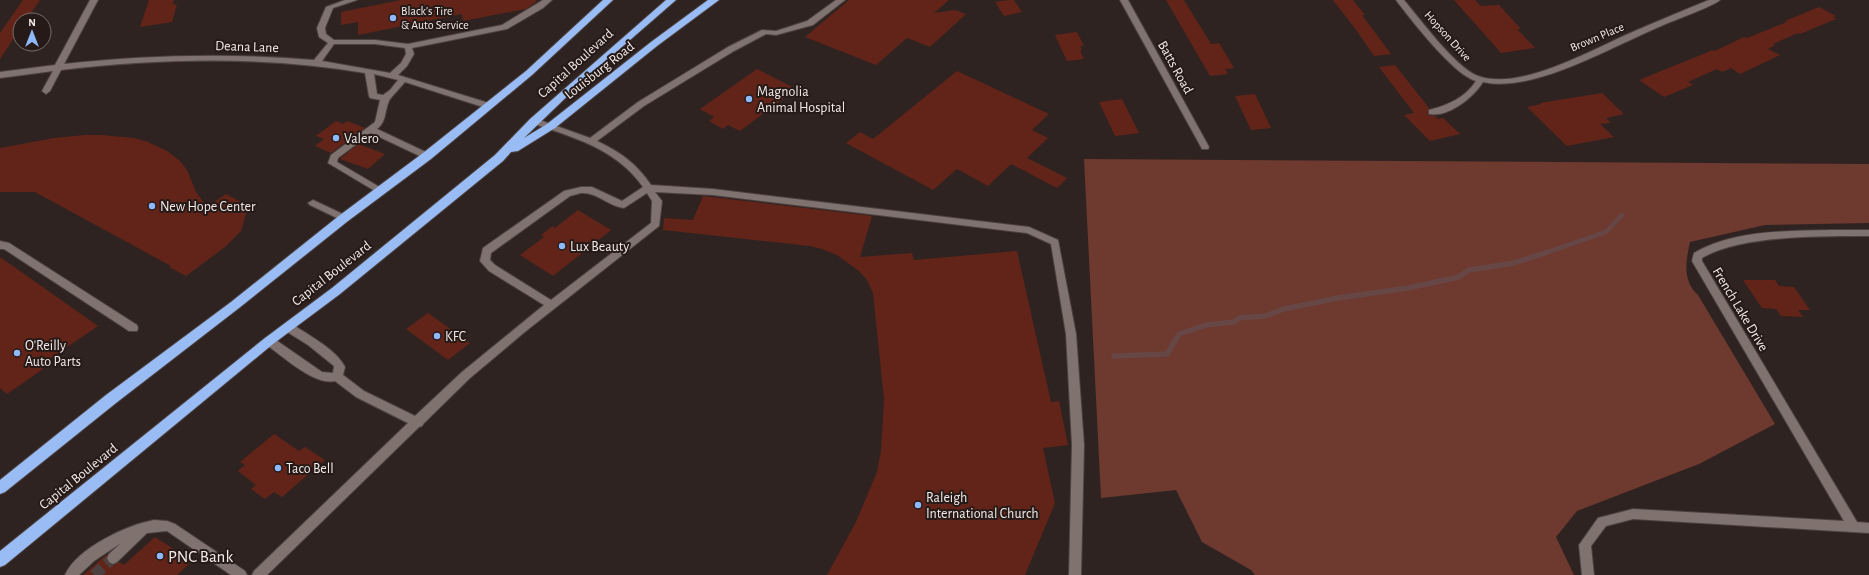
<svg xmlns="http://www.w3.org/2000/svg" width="1869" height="575" font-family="'Alegreya Sans',sans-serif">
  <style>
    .green { fill: #6e392e }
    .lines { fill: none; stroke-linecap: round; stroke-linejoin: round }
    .stream-far1 { stroke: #674646; stroke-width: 4.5 }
    .stream { stroke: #674646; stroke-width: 5.5 }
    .building { fill: #622418 }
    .minor-tunnel { stroke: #4d413f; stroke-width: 11; stroke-dasharray: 11 5.5; stroke-linecap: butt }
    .minor-casing { stroke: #4c4240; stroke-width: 2 }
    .highway-casing { stroke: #4c4240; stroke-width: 2 }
    .minor { fill: #80726e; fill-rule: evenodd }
    .highway { fill: #99bcf5; fill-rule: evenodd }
    .poi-dot { fill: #8fb8fd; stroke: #251a17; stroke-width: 1.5 }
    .labels { text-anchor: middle; stroke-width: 4; stroke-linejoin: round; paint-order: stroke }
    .far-poi-label { font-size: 12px; fill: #f4ebe9; stroke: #251a17; text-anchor: start }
    .far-street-label { font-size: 12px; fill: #f4ebe9; stroke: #251a17 }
    .street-label { font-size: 14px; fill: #f4ebe9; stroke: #251a17 }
    .poi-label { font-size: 14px; fill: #f4ebe9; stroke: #251a17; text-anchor: start }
    .near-poi-label { font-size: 17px; fill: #f4ebe9; stroke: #251a17; text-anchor: start }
  </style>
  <rect width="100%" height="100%" fill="#2f2321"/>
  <path class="green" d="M1084 159 1869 164V223L1765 225 1690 242C1686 260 1682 281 1698 295L1775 424 1699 464 1577 511 1556 537 1574 575H1255L1251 570 1202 542 1176 490 1101 498Z"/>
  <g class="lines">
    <path class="stream-far1" d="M1545 253 1606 232 1622 215"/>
    <path class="stream" d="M1114 356 1167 354 1179 334 1206 325 1234 322 1239 318 1265 316 1284 309 1338 298 1408 288 1459 277 1469 270 1514 263 1548 252"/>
  </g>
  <g class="building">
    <path d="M23 0H40L26 20H20V29L0 59V33Z"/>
    <path d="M149 0H174L173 5 177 4 172 22 140 27Z"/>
    <path d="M401 0H536V2L526 9 463 21 462 14 358 35V22L341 25V12Z"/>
    <path d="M849 0H949L934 13 955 10 966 14 930 47 907 38 876 65 805 37Z"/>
    <path d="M1008 0H1014L1022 12 1004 16 995 2Z"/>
    <path d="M1166 0H1184L1211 44 1219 43 1234 68 1225 69 1228 74 1210 76Z"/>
    <path d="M1333 0H1353L1365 15H1362L1391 54 1374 56 1357 31Z"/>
    <path d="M1454 0H1475L1481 6 1499 5 1521 29H1517L1535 48 1501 53Z"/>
    <path d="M1819 7 1836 16 1833 17 1836 19 1800 34 1798 33 1773 44 1775 45 1768 49 1780 55 1740 74 1731 68 1722 72 1717 69 1688 82 1693 85 1664 97 1639 80 1713 50 1715 51 1744 37 1747 38 1787 22 1785 21Z"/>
    <path d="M1077 32 1084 46H1080L1082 50 1080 51 1084 59 1067 61 1055 35Z"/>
    <path d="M1395 65 1429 108 1428 110V115L1435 116 1438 119 1443 118 1460 134 1430 141 1404 115 1414 113 1379 67Z"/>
    <path d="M757 69 796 89 740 131 728 125 723 129 709 121 714 117 700 109Z"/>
    <path d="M957 71 1049 114 1032 130 1048 138 1027 158 1067 178 1057 188 1011 164 988 186 957 169 933 190 846 143 860 132 873 139Z"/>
    <path d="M1602 93 1624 114 1606 118 1611 123 1600 124 1614 137 1567 146 1527 107 1541 104 1540 103Z"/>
    <path d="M1255 94 1265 115 1271 128 1251 130 1235 96Z"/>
    <path d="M1122 99 1139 133 1115 136 1099 102Z"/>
    <path d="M336 121 343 124 347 121 365 128 331 153 315 146 324 139 316 136Z"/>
    <path d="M85 135H101L134 138 148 142 167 151 180 161 187 170 196 192 207 207 226 194 241 202 244 207 246 214 241 231 225 247 186 276 169 267 171 266 35 192H0V148L54 138Z"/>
    <path d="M358 144 385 154 368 169 340 159Z"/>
    <path d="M703 196 872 216 860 257 912 253 914 260 1017 251 1051 402 1059 401 1068 445 1043 448 1055 503 1025 575H827L856 522 877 472 881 451 884 399 873 293 867 280 859 271 837 255 822 249 810 246 663 230 664 218 693 220Z"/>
    <path d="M578 210 611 230 553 276 520 255 544 237 541 235 553 226 555 228Z"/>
    <path d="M0 257 98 326 39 366 43 369 7 394 0 388Z"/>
    <path d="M1743 280H1775L1779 286 1794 287 1810 310H1798L1803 317 1781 316 1776 309 1762 308Z"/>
    <path d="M428 313 470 343 448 360 406 329Z"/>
    <path d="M274 434 299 451 305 447 325 460 282 497 274 492 265 499 251 489 256 485 238 471 245 465 240 462Z"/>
    <path d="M155 537 192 561 177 575H83L107 554 106 559 108 563 114 565 119 562 124 565Z"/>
  </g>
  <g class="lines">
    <path class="minor-tunnel" d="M94 575 113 558"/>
    <defs>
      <g id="minor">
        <path d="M90 0H98L64 64C148 55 230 53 314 60L328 43 319 37 317 28 326 7 345 0H357L333 8 325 28 326 34 334 40H375L408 44 502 25 543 0H552L543 8 507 29 412 48 414 54 407 66 398 75 492 104 493 106 489 109 486 108 405 82C402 86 390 98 389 101 384 112 387 121 377 129L430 154 431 156 430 158H424L371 133 338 158 337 162 383 189 385 191 383 193 380 194 328 163 331 155 375 122 380 100 370 98 369 96 365 73C264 56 163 58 61 70L50 91 46 94 42 91 53 71 0 78V72L55 65ZM334 44H375L405 48 406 54 401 63 390 73 322 61ZM374 74 398 80 390 90 383 95 377 94Z"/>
        <path d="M836 0H845L813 25 776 35 766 34 734 51 644 106 597 141C620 152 636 163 651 185L713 189 1029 227 1058 240 1076 334 1084 445 1081 575H1069L1072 445 1066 334 1051 244 1027 233 713 195 655 192 662 201 659 226 526 331 470 378 424 423 422 426 419 427 267 575H252L254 571 408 423 356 397 335 381C314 386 283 356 265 344L264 341 265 338H273L322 372 333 373 334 366 308 345 284 330 283 327 284 324H292C308 335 336 349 345 367L343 375 364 391 415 416 462 372 544 305 489 271 480 261 483 248 564 191 581 187H592L622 201 643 187C617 149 573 137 531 123L530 121 531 119H537L590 138 638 102 728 47 762 30 776 31 807 21ZM581 193C597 192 608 206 624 208L647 193 652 201 651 223 551 300 495 265 490 260 491 253 570 196Z"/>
        <path d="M1120 0H1128L1209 147 1208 149H1202L1201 147Z"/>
        <path d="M1396 0H1404C1420 19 1456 68 1478 76 1519 91 1590 51 1628 34 1655 22 1682 11 1709 0H1720C1712 7 1674 20 1661 26 1615 45 1533 94 1483 82 1474 97 1448 118 1429 114V110C1448 105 1465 98 1476 81 1454 75 1411 20 1396 0Z"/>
        <path d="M313 200 347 216 349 218 347 220H341L310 205 308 203Z"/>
        <path d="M1831 230H1869V236C1824 236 1740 235 1702 258V261L1857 522 1869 523V533L1633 519 1606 526 1591 546 1594 575H1582L1579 545 1598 518 1633 509 1844 521 1692 261 1694 253C1733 230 1787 231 1831 230Z"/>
        <path d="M0 241 9 243 137 325 138 328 137 331H129L4 249H0Z"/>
        <path d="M154 520 167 521 175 524 245 571 247 575H231L167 531 147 533 117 562 113 564 109 562 107 558 109 554 121 543 94 561 79 575H65C77 548 127 525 154 520Z"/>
      </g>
      <g id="highway">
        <path d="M603 0H613L532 75 431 159 348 221 239 308 116 403 5 492 0 494V480L106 395 231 302 340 215 423 153 526 71Z"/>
        <path d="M666 0H676L584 80 524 138 547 124 651 42 708 0H719L657 46 555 128 518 151 511 152 503 161 340 294 273 344 5 565 0 567V551L265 338 332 288 495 155 530 119Z"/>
      </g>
    </defs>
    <use href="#minor" class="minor-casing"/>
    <use href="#highway" class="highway-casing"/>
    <use href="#minor" class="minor"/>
    <use href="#highway" class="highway"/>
  </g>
  <g class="poi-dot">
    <circle cx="393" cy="18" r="4"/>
    <circle cx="749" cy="99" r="4"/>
    <circle cx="336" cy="138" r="4"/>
    <circle cx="152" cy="206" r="4"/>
    <circle cx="562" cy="246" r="4"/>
    <circle cx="437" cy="336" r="4"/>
    <circle cx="17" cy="353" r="4"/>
    <circle cx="278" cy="468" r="4"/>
    <circle cx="918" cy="505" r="4"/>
    <circle cx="160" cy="556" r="4"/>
  </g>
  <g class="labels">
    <g class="far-poi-label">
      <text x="401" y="15">Black’s Tire<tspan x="401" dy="14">&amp; Auto Service</tspan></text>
    </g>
    <g class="far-street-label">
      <text transform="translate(1448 36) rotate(48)" y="4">Hopson Drive</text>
      <text transform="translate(1597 37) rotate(-23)" y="4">Brown Place</text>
    </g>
    <g class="street-label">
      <text transform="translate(247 46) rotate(2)" y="5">Deana Lane</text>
      <text transform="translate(575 63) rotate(-42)" y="5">Capital Boulevard</text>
      <text transform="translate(1176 67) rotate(61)" y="5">Batts Road</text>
      <text transform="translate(599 70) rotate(-38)" y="5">Louisburg Road</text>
      <text transform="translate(331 273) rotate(-38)" y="5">Capital Boulevard</text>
      <text transform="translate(1741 309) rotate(59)" y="5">French Lake Drive</text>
      <text transform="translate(78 476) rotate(-39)" y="5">Capital Boulevard</text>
    </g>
    <g class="poi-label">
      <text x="757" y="96">Magnolia<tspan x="757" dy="16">Animal Hospital</tspan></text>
      <text x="344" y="143">Valero</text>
      <text x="160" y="211">New Hope Center</text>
      <text x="570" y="251">Lux Beauty</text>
      <text x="445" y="341">KFC</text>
      <text x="25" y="350">O'Reilly<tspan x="25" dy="16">Auto Parts</tspan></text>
      <text x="286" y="473">Taco Bell</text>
      <text x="926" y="502">Raleigh<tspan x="926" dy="16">International Church</tspan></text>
    </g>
    <g class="near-poi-label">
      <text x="168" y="562">PNC Bank</text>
    </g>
  </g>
  <g transform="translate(32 32)"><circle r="19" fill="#251a17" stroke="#786e6b"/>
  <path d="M0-3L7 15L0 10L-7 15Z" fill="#8fb8fd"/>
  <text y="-6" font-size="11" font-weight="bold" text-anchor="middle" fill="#f4ebe9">N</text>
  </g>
</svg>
